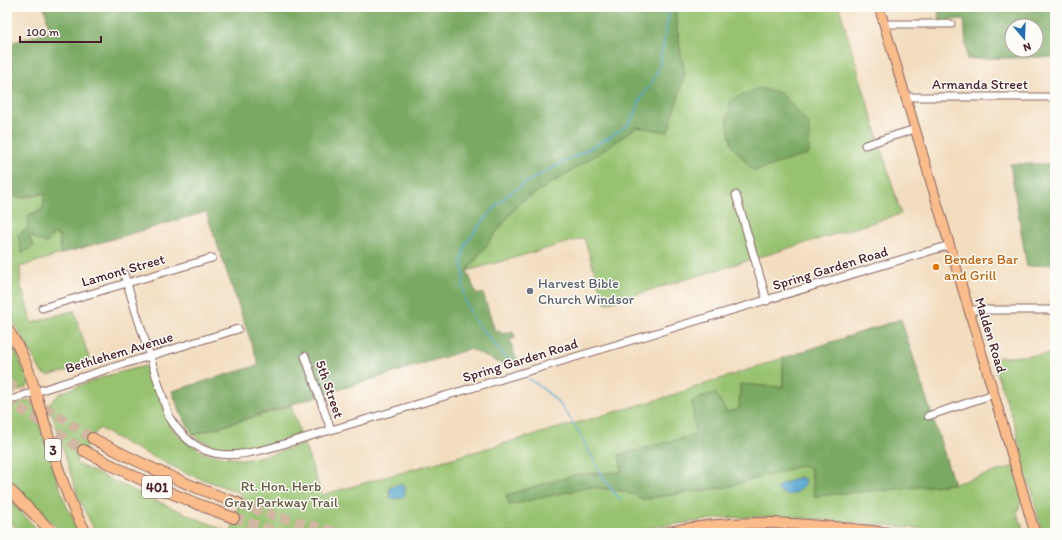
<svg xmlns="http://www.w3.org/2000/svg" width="1062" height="540" font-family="Itim,sans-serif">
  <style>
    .green { fill: #97c370; stroke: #70714e; fill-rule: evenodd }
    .forest { fill: #79a962; stroke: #626446; fill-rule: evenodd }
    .water { fill: #54a6cf; stroke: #4f627d }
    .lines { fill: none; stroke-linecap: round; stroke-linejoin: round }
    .stream { stroke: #54a6cf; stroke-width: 1.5 }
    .highway-tunnel { stroke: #d1b7a1; stroke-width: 10; stroke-dasharray: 10 5; stroke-linecap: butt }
    .minor-casing { stroke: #85625f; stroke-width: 9 }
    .major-casing { stroke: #85625f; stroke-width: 11 }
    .highway-casing { stroke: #85625f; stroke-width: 12 }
    .minor { stroke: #fff; stroke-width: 7 }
    .major { stroke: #fabc8b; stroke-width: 9 }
    .highway { stroke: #fabc8b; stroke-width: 10 }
    .food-dot { fill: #e8710a; stroke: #fdfcf7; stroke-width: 1.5 }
    .worship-dot { fill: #6b7280; stroke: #fdfcf7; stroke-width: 1.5 }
    .labels { text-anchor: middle; stroke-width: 3; stroke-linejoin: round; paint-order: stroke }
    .shield { fill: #fdfcf7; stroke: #806168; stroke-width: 1 }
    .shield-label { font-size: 13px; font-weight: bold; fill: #4a1f2b }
    .street-label { font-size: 14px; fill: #4a1f2b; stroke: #fdfcf7 }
    .food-label { font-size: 14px; fill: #c56008; stroke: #fdfcf7; text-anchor: start }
    .worship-label { font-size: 14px; fill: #5b616d; stroke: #fdfcf7; text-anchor: start }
    .park-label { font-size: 14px; fill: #655843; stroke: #fdfcf7 }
  </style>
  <rect width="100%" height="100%" fill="#fdfcf7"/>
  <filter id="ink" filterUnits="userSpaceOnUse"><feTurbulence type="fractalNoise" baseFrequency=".025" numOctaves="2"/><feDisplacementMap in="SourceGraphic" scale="8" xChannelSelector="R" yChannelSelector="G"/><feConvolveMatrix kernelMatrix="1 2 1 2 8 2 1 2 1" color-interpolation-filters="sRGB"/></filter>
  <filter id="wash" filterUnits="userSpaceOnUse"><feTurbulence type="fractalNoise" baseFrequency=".012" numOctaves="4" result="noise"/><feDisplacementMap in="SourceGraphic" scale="16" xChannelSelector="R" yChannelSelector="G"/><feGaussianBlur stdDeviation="0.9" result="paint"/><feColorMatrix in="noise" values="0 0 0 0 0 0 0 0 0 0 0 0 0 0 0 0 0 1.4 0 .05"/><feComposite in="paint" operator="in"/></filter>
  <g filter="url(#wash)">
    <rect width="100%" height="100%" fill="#f3ddbf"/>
    <g class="green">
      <path d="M675 7H839L901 214 605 304 584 238 467 271 518 204 598 154 637 127 685 74 679 43Z"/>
      <path d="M7 184 17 198 35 196 45 193 43 209 28 215V228L22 253 34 246 29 237 32 236 39 241 53 234 59 236 61 254 20 267 21 286 32 323 74 310 91 365 50 375 42 373 15 324 7 314Z"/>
      <path d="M7 338 17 354 29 383 27 387 7 394Z"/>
      <path d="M1055 354V533H1042L1032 491 1025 474 1016 428 991 358Z"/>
      <path d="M783 358V387L740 409 727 412 695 435 619 455 622 472 578 474 507 495 509 505 590 487 624 491 643 499 726 487 804 465 811 469 814 496 954 484 1015 466 1023 496 1017 513 1025 533 956 532 872 524 774 516 722 518 647 528 628 533H96L78 497 49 404 60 393 106 376 145 366 150 368 166 416 173 430 186 442 204 453 244 460 272 454 304 444 322 495 657 400ZM99 428 125 443 188 474 241 493 231 533 161 503 77 464 76 461Z"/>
      <path d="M29 400 32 402 65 503 81 533H62L7 478V408Z"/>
      <path d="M291 406 301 435C279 441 240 456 218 448 209 445 201 440 193 435Z"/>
      <path d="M7 496 40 533H21L7 519Z"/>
      <path d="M767 529 842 532 853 533H714Z"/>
    </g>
    <g class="forest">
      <path d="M44 7H675L679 43 685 74 668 132 637 127 598 154 518 204 467 271 477 295 483 293 495 331 499 330 501 334 513 331 515 338 510 340 515 356 519 360 508 367 470 349 193 435 181 414 172 391 259 365 206 212 61 254 59 236 53 234 47 243 39 241 31 236 29 237 34 246 22 253 18 235 28 228V216L43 209 45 193 17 198 7 184V44L50 31Z"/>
      <path d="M937 7H1055V57L967 59 964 19 940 21ZM1012 26H1036V50H1012Z"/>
      <path d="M759 88 781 93 809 124V154L754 171 732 146 727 121 731 100Z"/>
      <path d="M1010 164H1055V263L1027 267Z"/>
      <path d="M901 319 954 484 814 496 811 469 804 465 726 487 643 499 623 491 590 487 509 505 506 495 578 474 622 472 619 455 695 435 692 401 715 393 727 412 739 409 740 384 783 387V358Z"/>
    </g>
    <g class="water">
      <path d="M800 477 804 479 805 485C796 492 799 494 785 495L776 488 782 484Z"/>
      <path d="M401 484 405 487V493L403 497 394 499 391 498 389 491 391 487Z"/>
    </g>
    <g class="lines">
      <g class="stream">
        <path d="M512 365 474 320 465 301 463 289 464 275 462 265 463 255 466 244 478 227 501 201 508 195 525 183 610 137 628 125 636 112 640 100 653 80 659 67 664 42 670 7"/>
        <path d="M529 379C556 396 567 411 582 438 594 459 603 483 621 500"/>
      </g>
    </g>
  </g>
  <g filter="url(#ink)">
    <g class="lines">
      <g class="highway-tunnel">
        <path d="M7 383 92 438"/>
        <path d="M7 400 83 450"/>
        <path d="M238 503 275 516 340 533"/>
        <path d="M234 518 282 533"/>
      </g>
      <defs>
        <g id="minor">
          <path d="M884 24H951"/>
          <path d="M905 97H1055"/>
          <path d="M865 145 915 129"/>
          <path d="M736 195 767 301"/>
          <path d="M124 274 169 417C198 463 231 459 277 446 295 441 313 435 331 430L950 245"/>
          <path d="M42 308 212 258"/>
          <path d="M969 310H1055"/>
          <path d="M305 356 331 430"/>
          <path d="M7 401 114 367 238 329"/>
          <path d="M928 416 994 394"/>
        </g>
        <path id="major" d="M879 7 1035 533"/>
        <g id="highway">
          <path d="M7 328C24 353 31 376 39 404 52 448 63 493 86 533"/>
          <path d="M92 438C139 463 187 486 238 503"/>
          <path d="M83 450C132 477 182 499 234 518"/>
          <path d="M7 487 53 533"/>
          <path d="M664 533C741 516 812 524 889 533"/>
        </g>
      </defs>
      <use href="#minor" class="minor-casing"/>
      <use href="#major" class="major-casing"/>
      <use href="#highway" class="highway-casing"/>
      <use href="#minor" class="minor"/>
      <use href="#major" class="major"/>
      <use href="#highway" class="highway"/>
    </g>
  </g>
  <circle class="food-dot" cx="936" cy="267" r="4"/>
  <circle class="worship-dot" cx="530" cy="291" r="4"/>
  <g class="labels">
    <g class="shield">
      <rect x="45" y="439" width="16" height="22" rx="3"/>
      <rect x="142" y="476" width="30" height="22" rx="3"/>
    </g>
    <g class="shield-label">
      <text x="53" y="455">3</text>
      <text x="157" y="492">401</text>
    </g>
    <g class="street-label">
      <text x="980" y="89">Armanda Street</text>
      <text transform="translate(830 268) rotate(-17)" y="5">Spring Garden Road</text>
      <text transform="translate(123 270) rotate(-16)" y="5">Lamont Street</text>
      <text transform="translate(991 335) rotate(73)" y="5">Malden Road</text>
      <text transform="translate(119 352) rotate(-17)" y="5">Bethlehem Avenue</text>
      <text transform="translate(520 360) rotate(-17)" y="5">Spring Garden Road</text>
      <text transform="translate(330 389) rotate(71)" y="5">5th Street</text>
    </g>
    <g class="food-label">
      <text x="944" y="264">Benders Bar<tspan x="944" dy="16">and Grill</tspan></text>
    </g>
    <g class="worship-label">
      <text x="538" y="288">Harvest Bible<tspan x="538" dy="16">Church Windsor</tspan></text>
    </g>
    <g class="park-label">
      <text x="281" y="491">Rt. Hon. Herb<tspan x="281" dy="16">Gray Parkway Trail</tspan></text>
    </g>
  </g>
  <rect width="1062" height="540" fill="none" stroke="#fdfcf7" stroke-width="24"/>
  <g transform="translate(1024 38) rotate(161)"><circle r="19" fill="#fdfcf7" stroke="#b5a4a5"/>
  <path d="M0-3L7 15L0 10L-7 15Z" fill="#1f6fb2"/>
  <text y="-6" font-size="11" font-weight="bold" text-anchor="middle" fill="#4a1f2b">N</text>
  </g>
  <path d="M20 36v6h81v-6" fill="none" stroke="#4a1f2b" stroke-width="2"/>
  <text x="26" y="36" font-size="12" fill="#4a1f2b" stroke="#fdfcf7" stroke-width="3" paint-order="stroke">100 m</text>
</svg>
